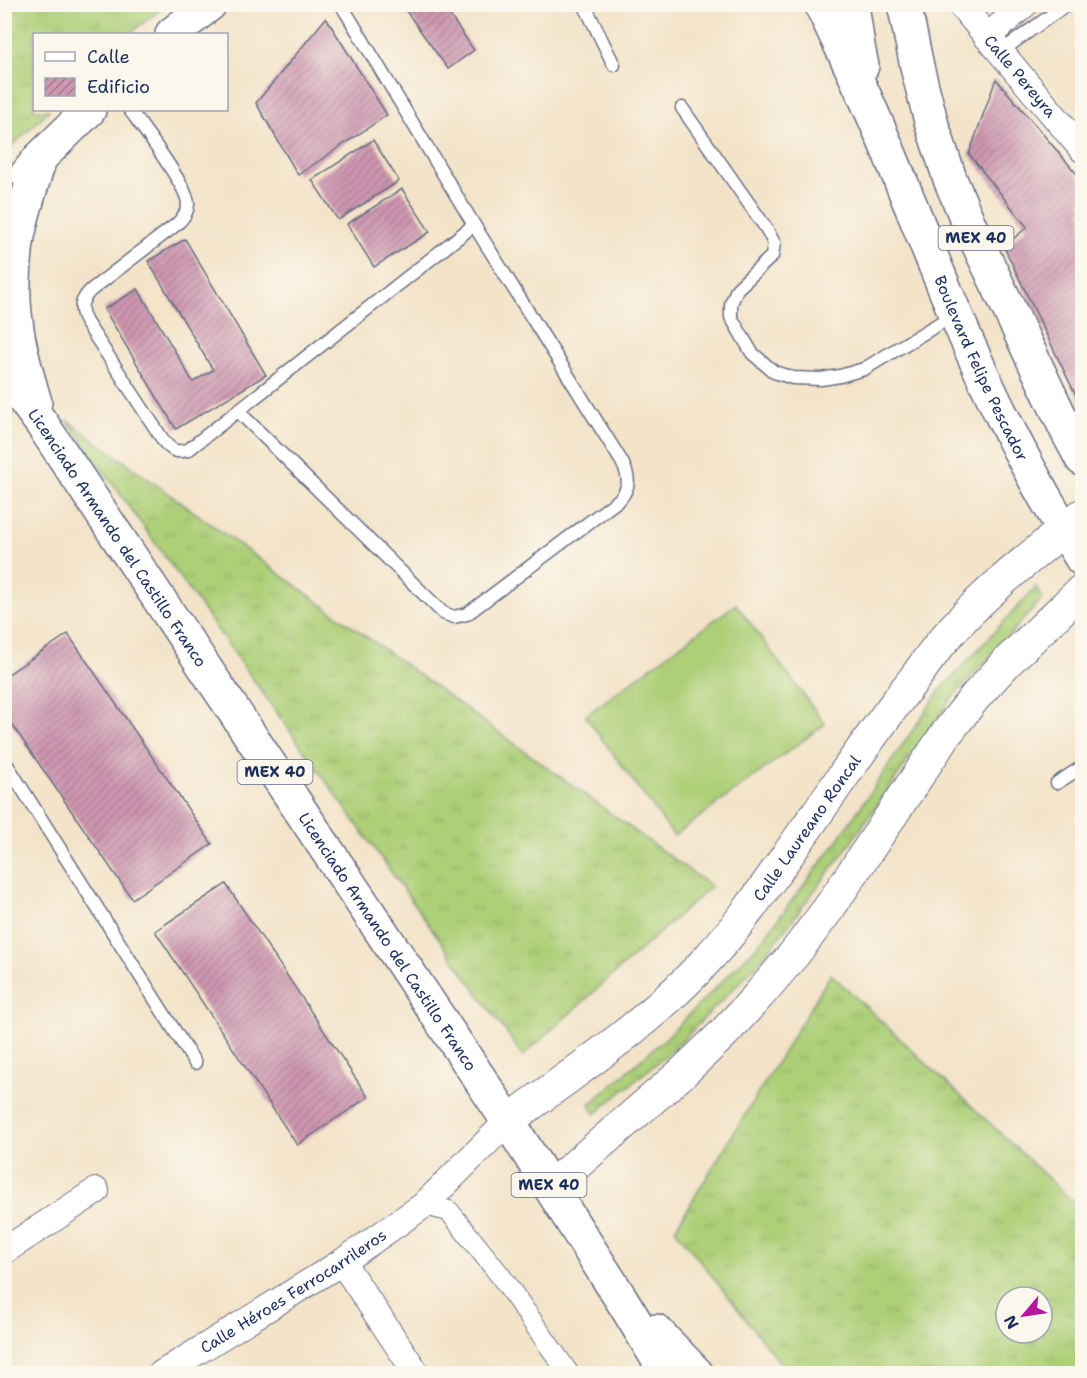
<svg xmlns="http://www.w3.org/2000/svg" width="1087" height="1378" font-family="'Shantell Sans',sans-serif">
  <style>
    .grass { fill: url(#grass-tufts); stroke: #647f6a; stroke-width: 1.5; fill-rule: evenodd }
    .garden { fill: #adcf77; stroke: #647f6a; stroke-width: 1.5 }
    .building { fill: url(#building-hatch) }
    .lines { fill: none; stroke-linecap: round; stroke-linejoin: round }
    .service-casing { stroke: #676e83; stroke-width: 15 }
    .pedestrian-casing { stroke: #676e83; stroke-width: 22 }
    .minor-casing { stroke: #676e83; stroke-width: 28 }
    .tertiary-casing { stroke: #676e83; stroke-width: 34 }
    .primary-casing { stroke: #676e83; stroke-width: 36 }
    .service { stroke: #fff; stroke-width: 12 }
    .pedestrian { stroke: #fff; stroke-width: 20 }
    .minor { stroke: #fff; stroke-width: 26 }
    .tertiary { stroke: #fff; stroke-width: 32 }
    .primary { stroke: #fff; stroke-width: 33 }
    .labels { text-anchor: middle; stroke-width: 6; stroke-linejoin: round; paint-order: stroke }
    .shield { fill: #fbf7ec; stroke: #5e6b89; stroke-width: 1.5 }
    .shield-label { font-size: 15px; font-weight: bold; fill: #1b2f5e }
    .street-label { font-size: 16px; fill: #1b2f5e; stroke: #fbf7ec }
  </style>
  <defs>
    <pattern id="grass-tufts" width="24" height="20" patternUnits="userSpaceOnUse" patternTransform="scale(1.5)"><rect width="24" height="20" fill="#adcf77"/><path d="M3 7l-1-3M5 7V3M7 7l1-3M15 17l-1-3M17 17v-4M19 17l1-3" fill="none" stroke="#94b269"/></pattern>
    <pattern id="building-hatch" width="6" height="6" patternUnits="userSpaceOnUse" patternTransform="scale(1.5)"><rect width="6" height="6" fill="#cd96af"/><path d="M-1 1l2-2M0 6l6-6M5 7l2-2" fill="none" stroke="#a67b92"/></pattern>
  </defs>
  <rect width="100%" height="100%" fill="#fbf7ec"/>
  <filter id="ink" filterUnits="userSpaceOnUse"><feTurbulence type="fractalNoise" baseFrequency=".0167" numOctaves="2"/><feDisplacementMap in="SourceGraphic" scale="12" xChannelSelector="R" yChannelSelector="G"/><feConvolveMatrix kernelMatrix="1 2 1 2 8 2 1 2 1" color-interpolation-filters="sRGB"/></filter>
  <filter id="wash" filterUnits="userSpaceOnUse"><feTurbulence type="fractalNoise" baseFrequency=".008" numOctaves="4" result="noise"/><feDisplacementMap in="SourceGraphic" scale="24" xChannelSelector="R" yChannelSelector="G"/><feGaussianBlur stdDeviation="1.35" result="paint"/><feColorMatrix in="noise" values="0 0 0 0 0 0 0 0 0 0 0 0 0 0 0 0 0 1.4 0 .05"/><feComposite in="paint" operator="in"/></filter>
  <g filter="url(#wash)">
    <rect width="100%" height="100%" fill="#f3e3c8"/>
    <g class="grass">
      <path d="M5 4H166V5L129 34H34V110H49L5 153Z"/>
      <path d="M67 420 711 886 523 1056Z"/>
      <path d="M1036 587 1043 598 952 698 847 848 764 957 676 1047 595 1114 590 1104 667 1037 759 944 836 843 938 693Z"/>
      <path d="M831 974 1082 1210V1373H788L675 1229ZM1006 1297H1042V1333H1006Z"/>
    </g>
    <path class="garden" d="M736 604 825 724 674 836 585 716Z"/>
    <g id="blocks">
      <g class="building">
        <path d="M401 4H442L474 50 448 69Z"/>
        <path d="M326 18 387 115 298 175 256 103Z"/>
        <path d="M996 79 1082 180V408L1004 247 1027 227 969 154Z"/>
        <path d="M373 140 399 181 338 220 312 180Z"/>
        <path d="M402 189 430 232 374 267 347 224Z"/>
        <path d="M185 239 266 375 176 429 104 309 138 289 193 382 213 370 148 261Z"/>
        <path d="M68 634 212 844 132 899 4 713V677Z"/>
        <path d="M226 884 368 1097 297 1145 155 931Z"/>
      </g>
    </g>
  </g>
  <g filter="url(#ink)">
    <use href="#blocks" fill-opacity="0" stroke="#676e83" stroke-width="1.5"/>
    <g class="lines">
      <defs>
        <g id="service">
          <path d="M584 4 614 65"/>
          <path d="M1000 52 1067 4"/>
          <path d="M682 108 766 228 774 243 772 256 737 289 731 304V317L752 353 774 372 793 378 821 379 840 376 864 369 955 314"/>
          <path d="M130 110C142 127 187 186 188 203 188 212 183 218 177 224L91 290C80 301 79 308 86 322L165 443C173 451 177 453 188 450L474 225"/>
          <path d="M238 411 443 613 454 617 467 614 620 499C631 486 629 476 622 462L474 225 341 4"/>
          <path d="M4 760 195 1063"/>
          <path d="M1057 783 1082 767"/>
        </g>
        <path id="pedestrian" d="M424 1205 449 1211 500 1275 569 1374"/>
        <g id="minor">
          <path id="s1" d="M960 4 1082 149"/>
          <path d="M987 37 1025 4"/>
          <path d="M4 1251 96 1191"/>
          <path d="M342 1262 417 1374"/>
          <path id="s2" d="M161 1374 342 1262 424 1205 508 1121"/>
        </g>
        <g id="tertiary">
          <path id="s3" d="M508 1121C579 1069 654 1020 712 954 739 925 761 893 784 860 827 800 868 738 914 679 923 667 931 655 941 643 981 594 1033 555 1082 515"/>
          <path d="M550 1187 681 1074 723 1034 759 995 795 953 829 908 946 734 975 697 1006 663 1082 590"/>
        </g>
        <g id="primary">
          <path id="s4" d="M821 4C838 41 857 78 873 115 902 181 927 248 955 313 991 398 1032 481 1082 559"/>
          <path d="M852 4 858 46 862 66"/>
          <path d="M904 4 918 71 932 125 950 179 972 231 1068 433 1082 459"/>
          <path d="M172 34 210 4"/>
          <path d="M27 174 40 158 89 110"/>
          <path id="s5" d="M4 373 42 424 508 1121 625 1305 667 1374"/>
          <path d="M35 402C27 376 19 349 16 321 12 296 14 268 17 243 21 214 32 186 40 158"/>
          <path d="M656 1331 697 1374"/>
        </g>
      </defs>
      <use href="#service" class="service-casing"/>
      <use href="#pedestrian" class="pedestrian-casing"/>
      <use href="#minor" class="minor-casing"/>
      <use href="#tertiary" class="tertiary-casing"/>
      <use href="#primary" class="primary-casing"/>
      <use href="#service" class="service"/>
      <use href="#pedestrian" class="pedestrian"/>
      <use href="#minor" class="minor"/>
      <use href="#tertiary" class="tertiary"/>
      <use href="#primary" class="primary"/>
    </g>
  </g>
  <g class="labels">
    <g class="shield">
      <rect x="938.5" y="226" width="75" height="24" rx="4.5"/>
      <rect x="237.5" y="760" width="75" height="24" rx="4.5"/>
      <rect x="511.5" y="1173" width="75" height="24" rx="4.5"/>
    </g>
    <g class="shield-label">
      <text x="976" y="243">MEX 40</text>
      <text x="275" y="777">MEX 40</text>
      <text x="549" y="1190">MEX 40</text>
    </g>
    <g class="street-label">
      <text dy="6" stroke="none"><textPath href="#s1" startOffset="94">Calle Pereyra</textPath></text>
      <text dy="6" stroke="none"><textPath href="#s4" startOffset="398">Boulevard Felipe Pescador</textPath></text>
      <text dy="6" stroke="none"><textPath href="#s5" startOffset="200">Licenciado Armando del Castillo Franco</textPath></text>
      <text dy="6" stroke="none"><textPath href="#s3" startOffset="422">Calle Laureano Roncal</textPath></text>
      <text dy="6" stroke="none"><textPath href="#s5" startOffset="686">Licenciado Armando del Castillo Franco</textPath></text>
      <text dy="6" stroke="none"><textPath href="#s2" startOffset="156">Calle Héroes Ferrocarrileros</textPath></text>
    </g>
  </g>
  <rect width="1087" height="1378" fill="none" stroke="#fbf7ec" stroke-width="24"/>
  <rect x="33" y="33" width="195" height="78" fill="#fbf7ec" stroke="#a1a7b3" stroke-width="1.5"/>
  <rect x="45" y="52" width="30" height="9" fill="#ffffff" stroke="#a1a7b3" stroke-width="1.5"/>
  <text x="87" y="63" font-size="18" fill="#1b2f5e">Calle</text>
  <rect x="45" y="78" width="30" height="18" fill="url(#building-hatch)" stroke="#a1a7b3" stroke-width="1.5"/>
  <text x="87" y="93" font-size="18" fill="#1b2f5e">Edificio</text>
  <g transform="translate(1024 1315) rotate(241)"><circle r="28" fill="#fbf7ec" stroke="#a1a7b3" stroke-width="1.5"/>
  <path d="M0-4.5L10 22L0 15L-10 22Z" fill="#b5179e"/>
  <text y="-9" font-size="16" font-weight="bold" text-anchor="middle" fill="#1b2f5e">N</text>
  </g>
</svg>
